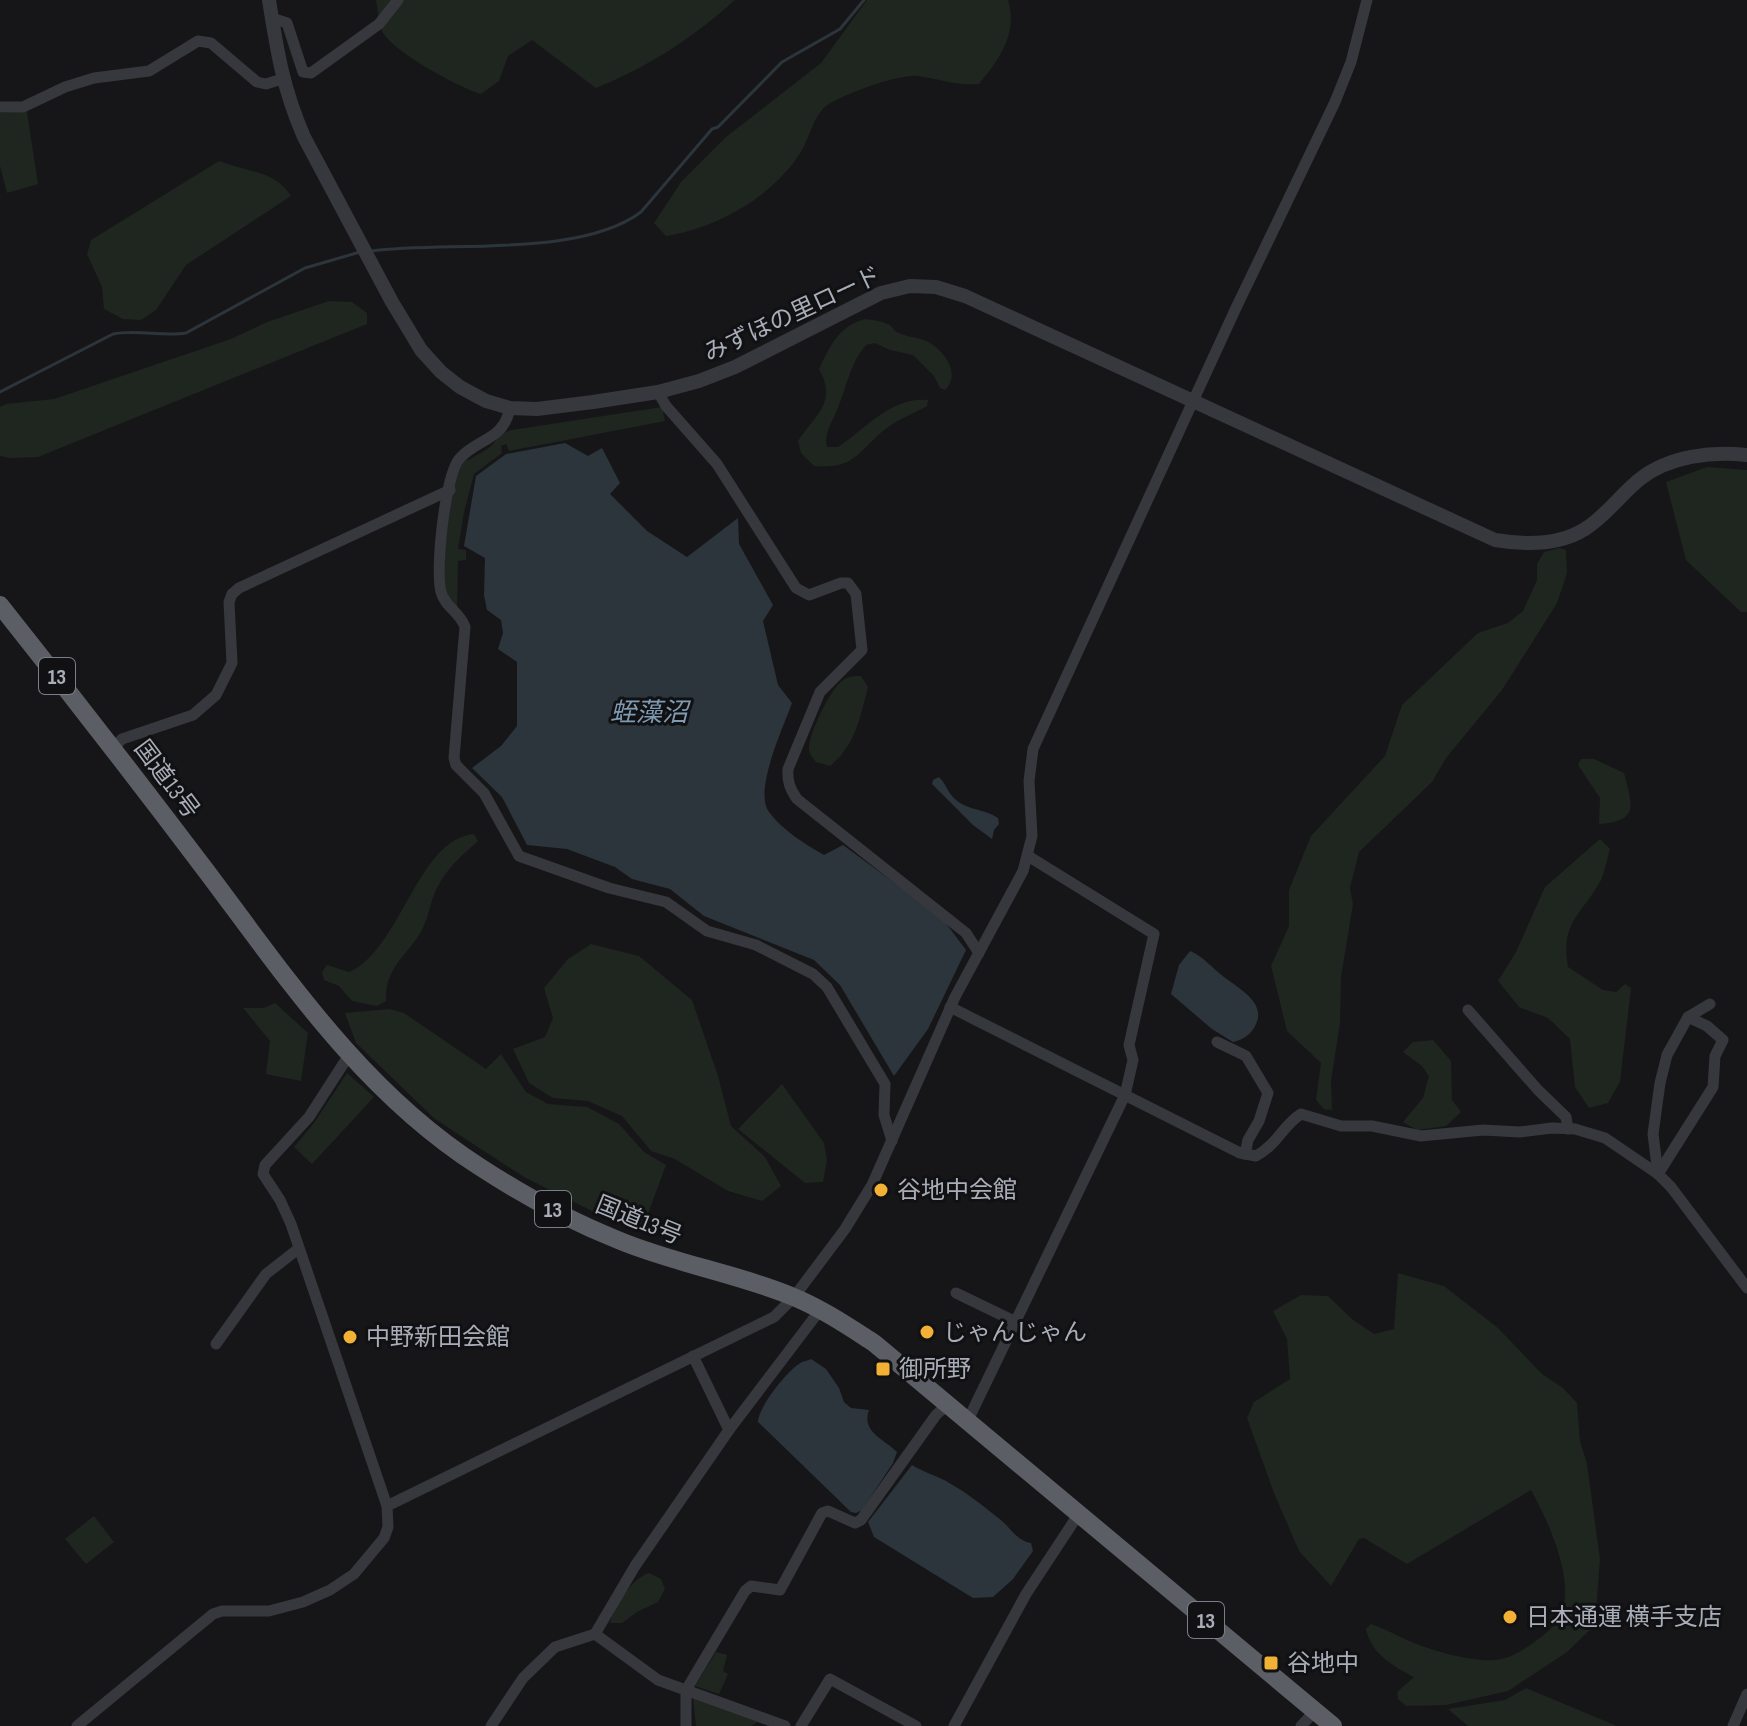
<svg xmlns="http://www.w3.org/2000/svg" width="1747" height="1726" font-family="'Sofia Sans Condensed','Noto Sans JP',sans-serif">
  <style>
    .green { fill: #1e261f }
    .water { fill: #2c353c }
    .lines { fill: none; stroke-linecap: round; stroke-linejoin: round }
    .stream { stroke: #2c353c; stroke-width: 3 }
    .minor { stroke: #37383d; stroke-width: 11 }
    .tertiary { stroke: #37383d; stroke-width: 14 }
    .trunk { stroke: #5b5e65; stroke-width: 18 }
    .poi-dot { fill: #f2b134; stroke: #111113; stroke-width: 3 }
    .labels { text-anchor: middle; stroke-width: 6; stroke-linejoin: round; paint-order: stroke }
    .shield { fill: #111113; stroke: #7b7e86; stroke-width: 2 }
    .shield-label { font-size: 22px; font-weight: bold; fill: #a8adb8 }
    .street-label { font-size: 24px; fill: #a8adb8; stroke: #111113 }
    .poi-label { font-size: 24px; fill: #a8adb8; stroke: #111113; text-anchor: start }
    .water-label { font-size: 26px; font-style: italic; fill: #7f9bb3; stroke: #111113 }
  </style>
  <rect width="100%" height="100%" fill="#161618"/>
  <g class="green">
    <path d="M376 0H735C693 38 648 67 596 88L532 40 508 56 499 81 481 94C460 88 391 51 382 31 378 23 378 9 376 0Z"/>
    <path d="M867 0H1008C1018 33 1000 59 979 84 957 86 940 79 918 76 901 73 840 95 826 106 812 118 809 141 799 155 770 198 717 228 666 236L654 223 681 182 726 137 821 63Z"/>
    <path d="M27 112 38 184 7 193 0 166V113Z"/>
    <path d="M219 161C246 172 275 170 291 196L186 265 156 310 141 320 123 319 104 309 102 287 87 254 91 240Z"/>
    <path d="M329 301 352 302 367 313V324L38 457 10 458 0 456V407L6 404 54 399 231 339 267 322Z"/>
    <path d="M865 319C872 320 883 321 890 325 893 328 895 332 899 333 907 337 916 337 924 340 942 347 963 374 945 390L940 388 934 376 913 355 890 350 875 343 866 345C849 365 847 387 837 410 832 423 824 432 827 447H838C865 429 892 396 928 400L927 406C913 414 896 420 883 431 856 454 854 469 814 466L801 453 798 441C815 415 838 403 819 369 830 346 839 326 865 319Z"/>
    <path d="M662 407 665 421 509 451 506 444 501 446 502 453 474 474 464 512 458 549 466 550V560L458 561 457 609 443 587 444 537 454 483 464 460H469C476 455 486 451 492 445 499 437 501 433 512 430Z"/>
    <path d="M1707 467 1747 470V612H1741L1686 560 1666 482Z"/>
    <path d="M1559 548 1566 550 1567 573 1557 603 1502 690 1446 758 1432 782 1359 852 1350 888 1353 904 1341 977 1340 1023 1331 1081 1332 1110 1324 1109 1316 1100 1321 1063 1287 1031 1271 966 1289 926V890L1311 836 1385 756 1402 705 1478 633 1508 623 1523 611 1537 580V564L1544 552Z"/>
    <path d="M861 676 868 687C860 717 856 745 830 766L816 762C813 758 810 755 809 750 807 737 831 688 842 681 848 676 854 676 861 676Z"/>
    <path d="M1581 759H1594L1624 773C1632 805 1640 821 1599 824L1600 798 1578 765Z"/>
    <path d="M474 834 478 841C462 855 447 868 437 888 430 901 429 917 422 930 408 955 384 968 386 1001L377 1006 352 1001 339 986 324 980 322 972 327 965 349 972C401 950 417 839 474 834Z"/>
    <path d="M1600 839 1610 849C1607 859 1605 871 1601 880 1582 915 1560 921 1568 967L1603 990 1616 992 1625 984 1631 988 1620 1082 1608 1103 1589 1108 1575 1087 1570 1039 1548 1018 1519 1007 1498 981 1516 952 1545 887Z"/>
    <path d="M591 944 639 956 692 1000 718 1076 731 1126 765 1157 781 1186 762 1201 728 1191 675 1159 651 1151 622 1116 588 1101 553 1098 529 1083 513 1049 545 1037 553 1018 544 988 568 959Z"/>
    <path d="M275 1003 308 1033 301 1081 266 1074 270 1041 243 1008H264Z"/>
    <path d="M390 1009 404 1013 486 1069 501 1054 526 1092 548 1104 587 1107 619 1124 644 1152 666 1165 643 1227 602 1216 524 1177 435 1119 356 1043 345 1013Z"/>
    <path d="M1433 1040 1451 1061 1452 1100 1461 1112 1446 1126 1417 1130 1403 1122 1423 1098 1429 1076 1422 1066 1403 1052 1413 1042Z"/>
    <path d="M347 1073 374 1097 312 1164 294 1147 314 1123Z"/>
    <path d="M782 1084 824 1143 827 1160 823 1182 805 1183 738 1129Z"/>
    <path d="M1398 1273 1444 1286 1498 1328 1542 1374 1563 1388 1577 1403 1580 1441 1587 1464 1600 1559 1595 1625 1567 1652 1508 1691 1446 1705 1406 1706 1398 1699 1397 1692 1414 1677C1393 1666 1371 1654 1366 1629L1371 1624C1389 1630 1404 1640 1422 1646 1441 1653 1462 1658 1482 1660 1503 1662 1516 1655 1533 1643 1543 1636 1552 1629 1559 1618 1578 1584 1548 1521 1531 1490L1407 1564 1364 1538 1359 1539 1331 1586 1299 1551 1274 1493 1247 1418 1254 1402 1290 1379 1287 1339 1273 1311 1301 1295 1328 1296 1352 1319 1374 1334 1394 1329Z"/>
    <path d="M94 1516 114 1542 86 1564 65 1539Z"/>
    <path d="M649 1573 661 1579 665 1589 658 1602 637 1612 622 1623H610C615 1605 631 1579 649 1573Z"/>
    <path d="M716 1652 727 1655 723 1671 728 1674 719 1694 695 1686Z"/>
    <path d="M1526 1688 1617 1726H1468L1448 1709 1505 1700Z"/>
    <path d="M693 1698 758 1722 751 1726H696Z"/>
  </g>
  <g class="water">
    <path d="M565 443 588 456 602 448 620 483 610 494 647 531 687 557 738 518 739 544 773 605 763 621 778 685 792 703C784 726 753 791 769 812 782 830 805 844 824 855L843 845 942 918 966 950 928 1029 894 1076 840 985 814 960 704 916 670 889 632 879 615 867 567 849 527 845 502 797 472 768 501 746 517 726V662L498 649 503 633 501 620 487 610 484 595 485 558 464 546 476 476 506 454Z"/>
    <path d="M939 777C946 784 948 793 955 799 966 810 985 809 998 818L999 824 994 830 992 839 973 825 932 784 933 780Z"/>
    <path d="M1190 951C1203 956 1213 969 1224 977 1239 989 1266 1002 1256 1024 1252 1034 1243 1040 1233 1042L1212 1029 1171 994 1179 965Z"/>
    <path d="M811 1359 826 1369 839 1388 844 1402 851 1408 869 1410C861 1432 884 1439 897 1452L893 1463 862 1510 856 1513 851 1512 758 1422C758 1408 786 1372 799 1364 802 1361 807 1361 811 1359Z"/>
    <path d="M912 1465C923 1472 935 1475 946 1481 964 1491 981 1504 997 1517 1009 1525 1016 1541 1031 1543L1033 1551 1013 1579 993 1597 973 1598 874 1537 868 1522Z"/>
  </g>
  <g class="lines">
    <g class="stream">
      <path d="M371 251C447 241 580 258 641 212L712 129 718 127 782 62 840 29 864 0"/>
      <path d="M0 392 113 334C137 329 162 337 186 333L305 268 360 252"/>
    </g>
    <g class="minor">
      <path d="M272 18 287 23 303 72 311 73 379 24 398 0"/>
      <path d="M0 107H23L65 87 94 78 149 71 198 41 211 43 257 82 266 84 282 79"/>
      <path d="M658 392 666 406 717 464 796 588 809 595 841 583H848L856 594 862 650 820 692 788 769C787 781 790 789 797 799L966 933 979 953"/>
      <path d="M510 408C503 441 480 437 460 458 445 474 435 570 441 592 445 607 460 612 465 627L454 758 456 765 484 793 519 856 609 888 666 902 707 931 756 945 813 974 827 987 885 1084 884 1115 892 1141"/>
      <path d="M113 748 122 739 193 715 216 695 232 663 229 602 232 594 239 588 450 490"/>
      <path d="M950 1007 1240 1153 1256 1156C1278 1144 1282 1126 1301 1114L1341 1126H1372L1421 1136 1483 1130 1520 1132 1552 1128 1575 1129 1605 1138 1658 1174 1671 1187 1747 1288"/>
      <path d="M1468 1010 1538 1090 1566 1117 1568 1129"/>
      <path d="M1217 1042 1246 1056 1268 1093 1259 1121 1248 1140 1245 1154"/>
      <path d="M1658 1174 1713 1087 1715 1056 1723 1040 1707 1026 1688 1017"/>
      <path d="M1658 1174 1653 1134 1660 1083 1667 1055 1688 1017 1710 1004"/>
      <path d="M956 1293 1016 1322"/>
      <path d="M216 1344 266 1274 298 1249"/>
      <path d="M693 1356 729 1430"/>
      <path d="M968 1420 1125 1095 1133 1060 1129 1045 1154 934 1028 856"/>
      <path d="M387 1506 774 1317 794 1297 845 1229 872 1185 955 997 1023 871 1032 836 1029 781 1033 749 1235 310 1335 102 1351 62 1367 0"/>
      <path d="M595 1634 658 1680 785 1726"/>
      <path d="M77 1726 213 1614 222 1611H269L303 1602 330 1590 354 1574 384 1538 388 1527 387 1506 291 1224 280 1200 263 1174 265 1165 309 1117 349 1055"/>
      <path d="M491 1726 523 1678 555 1647 595 1634 635 1566 729 1430 820 1310"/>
      <path d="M686 1726V1690L745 1591 751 1586 780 1590 822 1513 828 1511 855 1523 861 1520 936 1415 948 1404"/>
      <path d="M801 1726 830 1679 916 1726"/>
      <path d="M954 1726 1026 1594 1078 1515"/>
      <path d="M1301 1726 1315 1711"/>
      <path d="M1733 1726 1747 1694"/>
    </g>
    <path class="tertiary" d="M269 0C277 51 283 89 304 137L392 302 421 350 441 372 460 387 486 401 510 408 537 409 593 402 658 392 699 381 735 367 881 293 910 286 936 287 965 296 1495 540C1525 545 1558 546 1585 529 1606 516 1621 494 1640 479 1669 456 1712 451 1747 455"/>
    <path class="trunk" d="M0 605C70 693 139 782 207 872 288 980 364 1093 480 1167 523 1195 570 1221 618 1240 675 1264 740 1274 796 1298 824 1310 849 1327 874 1343L1333 1726"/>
  </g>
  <g class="poi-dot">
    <circle cx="881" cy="1190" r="8"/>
    <circle cx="927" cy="1332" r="8"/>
    <circle cx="350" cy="1337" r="8"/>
    <rect x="875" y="1361" width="16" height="16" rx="4"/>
    <circle cx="1510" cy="1617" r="8"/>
    <rect x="1263" y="1655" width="16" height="16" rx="4"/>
  </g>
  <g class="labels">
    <g class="shield">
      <rect x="39" y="658" width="36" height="36" rx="6"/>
      <rect x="535" y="1191" width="36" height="36" rx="6"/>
      <rect x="1188" y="1602" width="36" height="36" rx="6"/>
    </g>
    <g class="shield-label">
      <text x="57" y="684">13</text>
      <text x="553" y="1217">13</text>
      <text x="1206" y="1628">13</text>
    </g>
    <g class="street-label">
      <text transform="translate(792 314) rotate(-25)" y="8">みずほの里ロード</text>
      <text transform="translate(167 779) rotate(53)" y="8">国道13号</text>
      <text transform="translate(639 1220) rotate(22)" y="8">国道13号</text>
    </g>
    <g class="poi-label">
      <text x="897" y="1198">谷地中会館</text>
      <text x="943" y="1340">じゃんじゃん</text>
      <text x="366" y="1345">中野新田会館</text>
      <text x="899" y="1377">御所野</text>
      <text x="1526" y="1625">日本通運 横手支店</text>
      <text x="1287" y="1671">谷地中</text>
    </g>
    <g class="water-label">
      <text x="649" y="721">蛭藻沼</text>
    </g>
  </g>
</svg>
